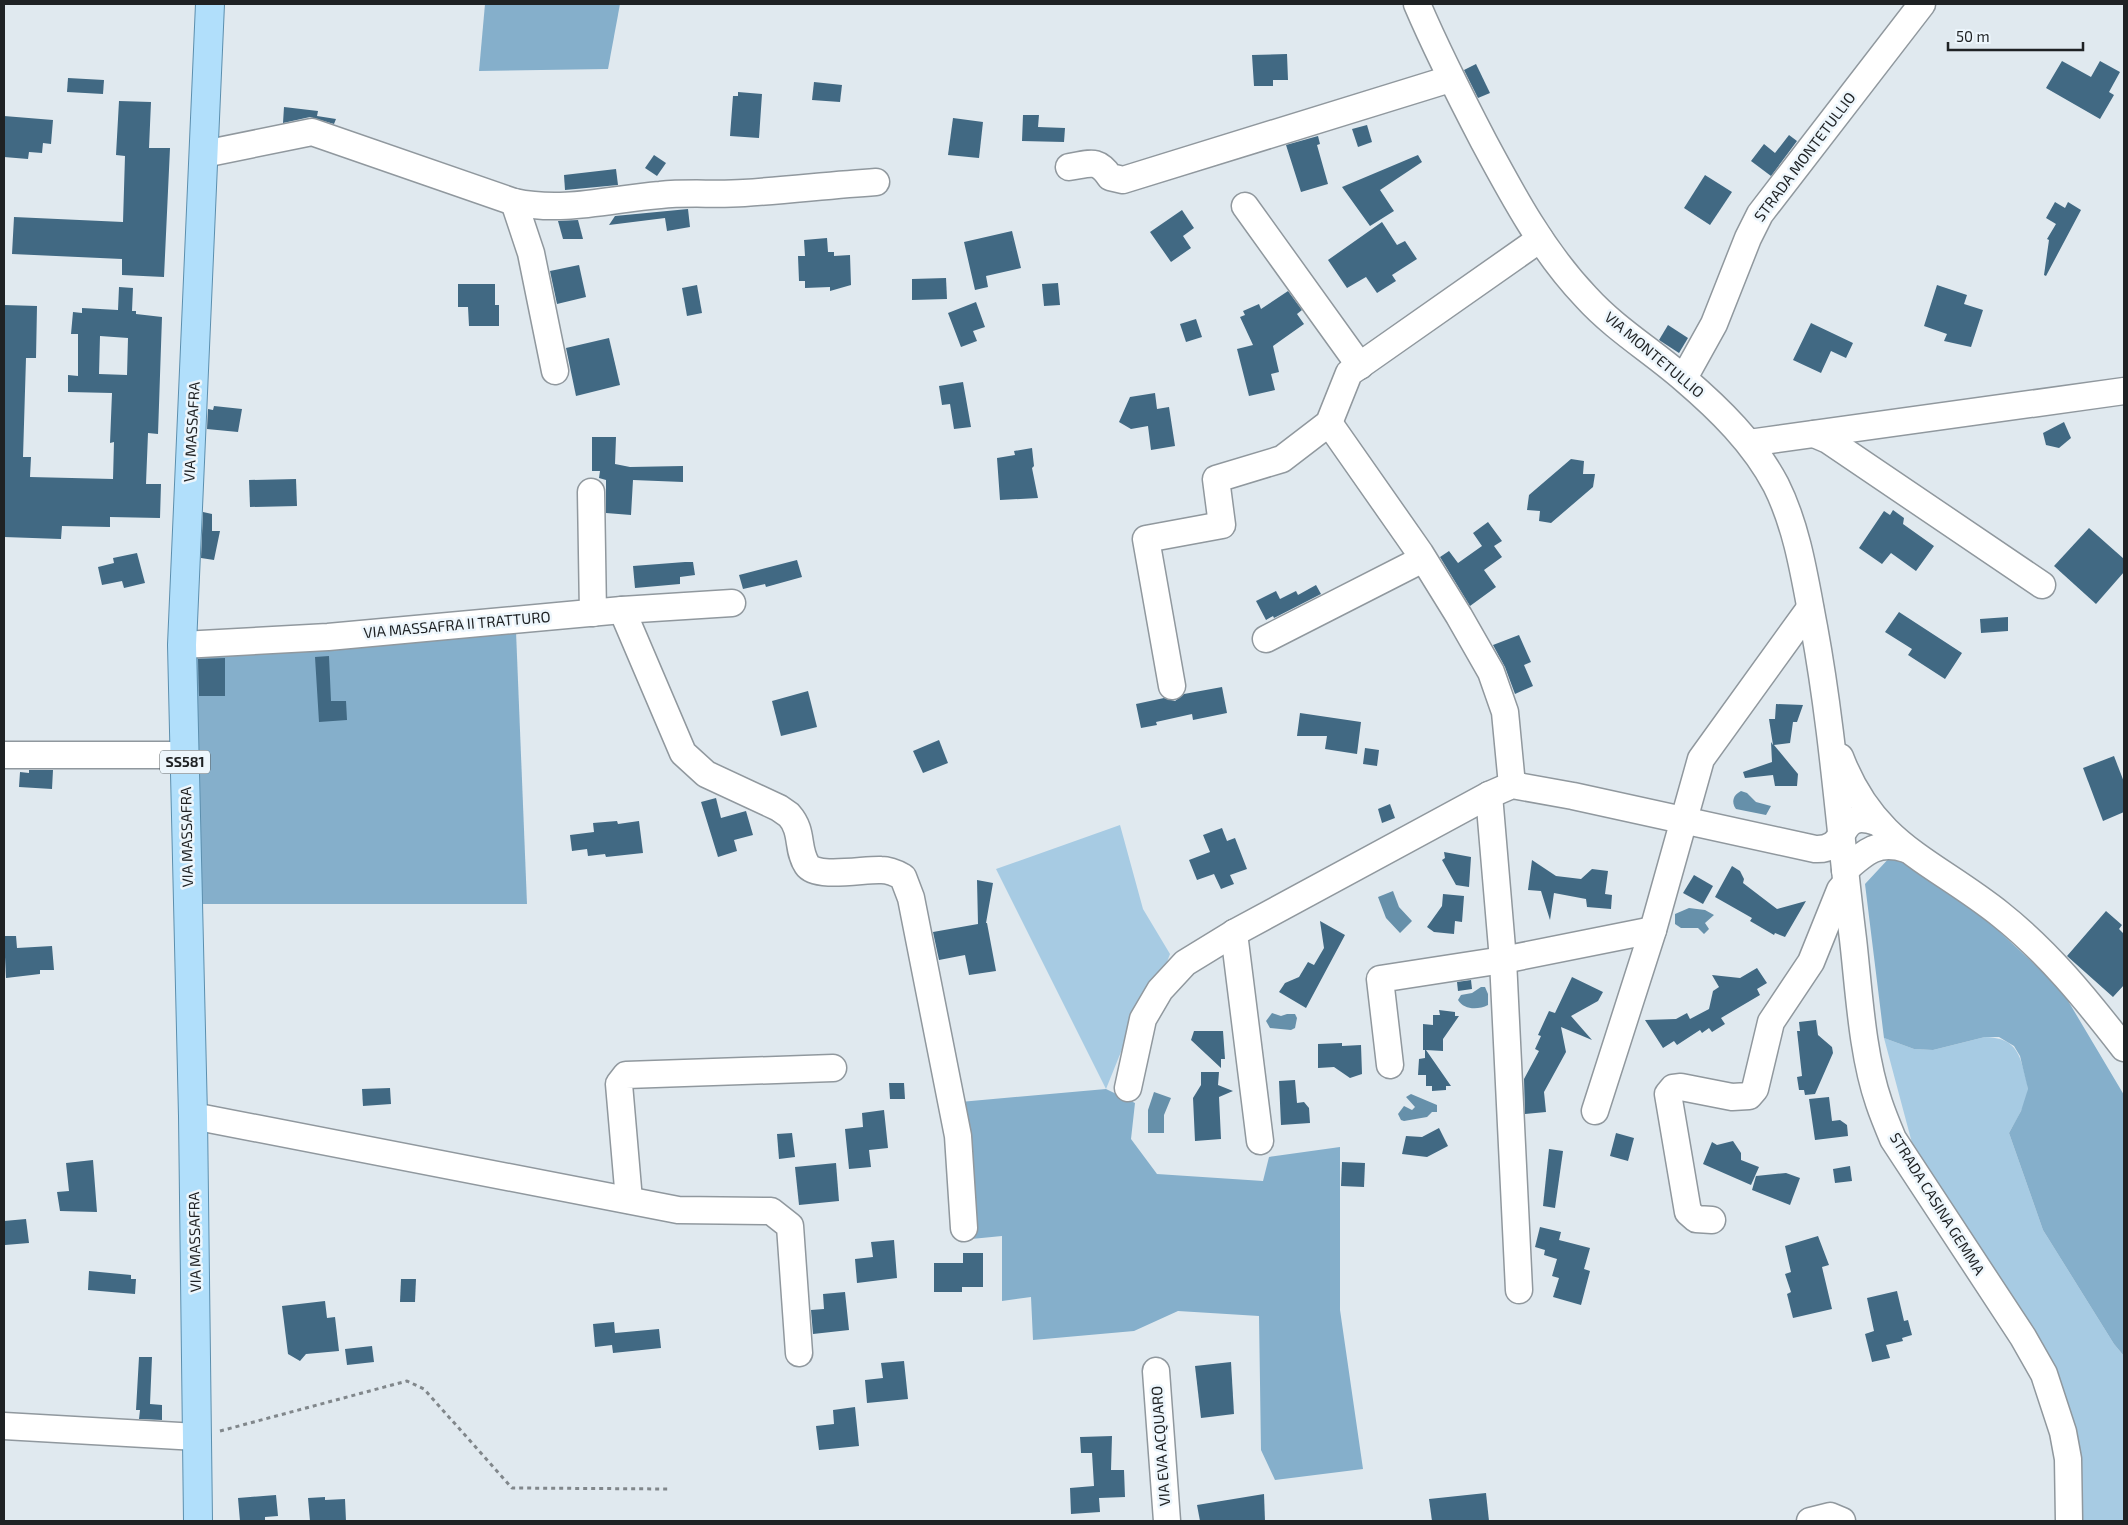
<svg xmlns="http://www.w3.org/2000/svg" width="2128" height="1525" font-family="'Exo 2',sans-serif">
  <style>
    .green { fill: #a7cbe3 }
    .forest { fill: #85afcb }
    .water { fill: #6690aa }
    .building { fill: #416983; fill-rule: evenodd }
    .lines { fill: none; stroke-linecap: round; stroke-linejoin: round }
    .minor-casing { stroke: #90989e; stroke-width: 29 }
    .major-casing { stroke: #5c8fae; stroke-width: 30 }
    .path { stroke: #81878b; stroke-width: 3; stroke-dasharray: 4 4; stroke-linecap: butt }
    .minor { stroke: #fff; stroke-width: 26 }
    .major { stroke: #b1dffb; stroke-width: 28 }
    .labels { text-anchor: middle; stroke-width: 5; stroke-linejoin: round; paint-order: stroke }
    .shield { fill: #edf6fc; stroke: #5d6265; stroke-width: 1 }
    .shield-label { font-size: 14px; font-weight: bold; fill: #1f2224 }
    .street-label { font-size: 15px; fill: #1f2224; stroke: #edf6fc }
  </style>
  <rect width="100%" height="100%" fill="#e0e9ef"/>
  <g class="green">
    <path d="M1120 825 1143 909 1170 954 1164 970 1135 1017 1106 1089 996 869Z"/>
    <path d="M1985 1037C2010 1038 2018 1047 2024 1071 2025 1076 2028 1084 2028 1090 2026 1105 2016 1120 2009 1133L2043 1230 2114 1344 2124 1356V1521H2078L2032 1337 1912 1143 1884 1038 1914 1049 1933 1050Z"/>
  </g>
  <g class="forest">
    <path d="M485 4H620L608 69 479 71Z"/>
    <path d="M516 631 527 904H191V649Z"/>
    <path d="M1892 855 1958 893 2061 989 2124 1095V1356L2114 1344 2043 1230 2009 1133 2021 1111 2028 1089 2020 1056 2014 1046 1999 1037H1985L1933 1050 1914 1049 1884 1038 1865 884Z"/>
    <path d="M1106 1089 1135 1103 1131 1139 1157 1174 1263 1181 1269 1157 1340 1147V1310L1363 1469 1275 1480 1261 1450 1259 1316 1178 1311 1134 1331 1033 1340 1031 1297 1002 1301V1236L961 1240 949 1103Z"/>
  </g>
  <g class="water">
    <path d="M1741 791 1747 793 1756 802 1771 806 1766 815 1736 809C1731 802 1733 795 1741 791Z"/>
    <path d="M1393 891 1399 907 1412 921 1400 933 1386 918 1378 897Z"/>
    <path d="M1689 908 1705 910 1714 915 1705 923 1709 929 1704 934 1698 928H1681L1675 924V914Z"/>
    <path d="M1481 987H1485L1488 994V1005C1478 1010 1464 1010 1458 1000L1461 995 1472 993Z"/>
    <path d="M1272 1013 1281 1016 1287 1014H1295L1297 1018 1295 1028 1291 1030 1270 1028 1266 1021Z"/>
    <path d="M1154 1092 1171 1098 1164 1115V1133H1148V1110Z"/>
    <path d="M1411 1094 1437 1105V1112H1432L1427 1117 1404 1121 1401 1120 1398 1114 1404 1106 1412 1110 1415 1107 1406 1097Z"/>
  </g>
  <g class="building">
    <path d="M1287 54 1288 80H1273V86H1254L1252 55Z"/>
    <path d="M2062 61 2091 77 2100 61 2120 72 2109 92 2114 95 2100 119 2046 88Z"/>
    <path d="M1476 64 1490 93 1478 98 1464 70Z"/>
    <path d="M68 78 104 80 103 94 67 92Z"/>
    <path d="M814 82 842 85 840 102 812 100Z"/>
    <path d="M738 92 762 94 759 138 730 136 733 96H738Z"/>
    <path d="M119 101 151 102 149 148H170L164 277 122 275V259L12 254 14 217 123 222 125 156 116 155Z"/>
    <path d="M284 107 318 111 317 116 336 119 334 124 310 117 283 123Z"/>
    <path d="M1023 115H1039L1038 127 1065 128 1064 142 1022 141Z"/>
    <path d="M4 116 53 120 51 144 43 143 42 153 29 152 28 159 4 157Z"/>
    <path d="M953 118 983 122 979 158 948 155Z"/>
    <path d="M1367 125 1372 142 1358 147 1352 129Z"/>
    <path d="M1789 135 1797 141 1771 176 1751 161 1764 144 1775 153Z"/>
    <path d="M1318 136 1320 144 1317 145 1328 184 1301 192 1286 145Z"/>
    <path d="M654 155 666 163 657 176 645 168Z"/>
    <path d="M1418 155 1422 162 1380 190 1394 211 1370 226 1342 187Z"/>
    <path d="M616 169 618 185 565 190 564 175Z"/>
    <path d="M1705 175 1732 192 1710 225 1684 208Z"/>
    <path d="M2055 202 2065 208 2068 202 2081 210 2046 276 2044 275 2049 240 2047 239 2056 224 2046 218Z"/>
    <path d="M688 209 690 227 667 231 665 218 609 225 615 216Z"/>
    <path d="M1182 210 1194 228 1183 236 1191 248 1171 262 1150 232Z"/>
    <path d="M578 220 583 239H563L558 221Z"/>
    <path d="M1382 222 1397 245 1405 241 1417 259 1392 275 1396 281 1377 293 1366 277 1347 288 1328 260Z"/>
    <path d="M1012 231 1021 268 986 276 988 287 975 290 964 242Z"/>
    <path d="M827 238 828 252H834V256L850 255 851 285 830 291V287L805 288V281H799L798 256H805L804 240Z"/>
    <path d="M579 265 586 297 557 304 550 271Z"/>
    <path d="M946 278 947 299 912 300V279Z"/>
    <path d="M1058 283 1060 305 1044 306 1042 284Z"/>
    <path d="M458 284H495V305H499V326H469L468 307H458Z"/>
    <path d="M697 285 702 313 687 316 682 288Z"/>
    <path d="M1937 285 1967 295 1964 304 1983 310 1971 347 1944 341 1947 334 1924 326Z"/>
    <path d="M119 287 133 288 132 311H136V314L162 317 158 434 148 433 146 484H161L160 518 110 517V527L62 526 61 539 4 537V305L37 306 36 358H26L23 457H31L30 477 113 479 114 442 110 443 112 393 68 392V375L78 376V334H71L73 312 82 313V308L118 310ZM100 336 128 338 127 375 99 374Z"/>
    <path d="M1288 291 1302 310 1297 314 1304 324 1273 346 1279 372 1271 374 1275 390 1249 396 1237 349 1253 345 1240 317 1245 315 1243 311 1259 304 1261 309Z"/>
    <path d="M976 302 985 327 973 331 977 341 961 347 948 313Z"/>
    <path d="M1196 319 1202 337 1186 342 1180 324Z"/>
    <path d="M1811 323 1853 343 1846 358 1831 351 1821 373 1793 360Z"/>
    <path d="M1668 325 1688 338 1679 353 1659 340Z"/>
    <path d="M609 338 620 385 576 396 566 348Z"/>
    <path d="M963 382 971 427 954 429 950 404 942 405 939 386Z"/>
    <path d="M1155 393 1157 409 1169 407 1175 446 1151 450 1148 426 1131 429 1119 422 1130 397Z"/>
    <path d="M214 406 242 409 238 432 207 429 208 409 213 410Z"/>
    <path d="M2064 422 2071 438 2059 448 2046 445 2043 433Z"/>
    <path d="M592 437H616L615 464 630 467 683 466V482L633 480 631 515 606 513V480L599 478 600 471H592Z"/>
    <path d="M1032 448 1034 466 1032 468 1038 498 1000 500 997 458 1015 455 1014 451Z"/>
    <path d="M1571 459 1584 461 1583 474H1595L1593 487 1551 523 1539 521 1540 511 1527 510 1529 495Z"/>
    <path d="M296 479 297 506 250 507 249 480Z"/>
    <path d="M1893 510 1904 518 1903 524 1934 546 1916 571 1891 553 1882 564 1859 548 1884 511 1890 515Z"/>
    <path d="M203 512 212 514V531H220L214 560 201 558Z"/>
    <path d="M1488 522 1502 541 1494 546 1502 557 1484 570 1496 587 1470 606 1440 557 1449 551 1458 563 1482 546 1473 533Z"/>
    <path d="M2089 528 2124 559V572L2096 604 2054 566Z"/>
    <path d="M137 553 145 583 124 588 122 581 102 585 98 567 114 563 113 558Z"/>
    <path d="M797 560 802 577 766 587 765 584 743 589 739 575Z"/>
    <path d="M685 562H693L695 575 680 577V584L635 588 633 566Z"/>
    <path d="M1316 585 1321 594 1274 618 1273 616 1266 620 1256 601 1276 591 1280 599 1296 591 1298 595Z"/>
    <path d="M1899 612 1962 653 1945 679 1908 655 1912 649 1885 632Z"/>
    <path d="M2008 617V631L1981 633 1980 619Z"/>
    <path d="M1519 635 1531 662 1524 665 1533 686 1515 694 1505 667 1493 645Z"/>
    <path d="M329 656 331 701H346L347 720 319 722 315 657Z"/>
    <path d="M225 658V696H199L198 659Z"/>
    <path d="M1222 687 1227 713 1193 720 1192 714 1156 722 1157 725 1141 728 1136 704 1164 698 1175 701 1184 694Z"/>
    <path d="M808 691 817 727 781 736 772 701Z"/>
    <path d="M1776 704 1803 705 1797 722H1793L1790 743 1774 745 1798 774 1797 786H1775L1773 775 1745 778 1743 772 1772 762 1771 742 1773 745 1769 719H1775Z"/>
    <path d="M1300 713 1361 722 1357 754 1325 749 1327 736H1297Z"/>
    <path d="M939 740 948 763 923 773 913 751Z"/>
    <path d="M1365 748 1379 750 1377 766 1363 764Z"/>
    <path d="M2114 756 2124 782V812L2103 821 2083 768Z"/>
    <path d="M29 770H53L52 789 19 787 20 772 29 773Z"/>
    <path d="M716 798 721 818 746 811 753 835 734 840 737 851 718 857 701 802Z"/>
    <path d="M1390 804 1395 818 1382 823 1378 809Z"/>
    <path d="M617 821 618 824 639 821 643 853 606 857 605 854 588 856 587 849 572 851 570 835 594 832 593 823Z"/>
    <path d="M1222 828 1227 841 1235 838 1247 869 1230 875 1234 884 1221 889 1214 874 1197 880 1189 860 1210 852 1203 835Z"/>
    <path d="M1444 852 1471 857 1469 887 1456 885 1442 860 1445 858Z"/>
    <path d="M1532 860 1556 876 1581 879 1592 869 1608 871 1605 894 1612 895 1611 909 1587 907 1586 899 1554 893 1550 920 1541 891 1528 890Z"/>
    <path d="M1732 866 1740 871 1744 879 1743 883 1777 909 1806 901 1785 937 1775 933 1774 935 1750 921 1752 918 1715 897Z"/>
    <path d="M1694 875 1713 886 1703 904 1683 893Z"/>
    <path d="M977 880 993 883 986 923H987L996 971 969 975 965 955 939 960 933 932 978 924Z"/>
    <path d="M1443 894 1464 896 1462 922 1455 921 1454 934 1434 932 1427 927 1442 906Z"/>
    <path d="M2106 911 2122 925 2119 929 2124 934V985L2113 997 2067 956Z"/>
    <path d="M1320 921 1345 935 1306 1008 1279 992 1285 983 1299 977 1308 962 1314 965 1324 948Z"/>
    <path d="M4 936H16L17 948 52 946 54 970H40V974L6 978Z"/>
    <path d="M1757 968 1767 983 1757 989 1760 995 1721 1018 1725 1024 1712 1032 1709 1028 1702 1033 1700 1030 1677 1045 1674 1041 1663 1048 1645 1020 1676 1019 1687 1013 1690 1019 1709 1009 1713 991 1719 987 1712 975 1740 978Z"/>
    <path d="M1572 977 1603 992 1598 1001 1571 1016 1592 1040 1561 1027 1566 1052 1544 1092 1546 1112 1525 1114 1524 1079 1539 1051 1535 1049 1541 1036 1538 1035 1549 1011 1555 1013Z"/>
    <path d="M1471 980 1472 989 1458 991 1457 982Z"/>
    <path d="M1439 1010 1455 1012V1016H1459L1443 1039V1051L1426 1050 1451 1086H1446V1090L1432 1091V1086H1426V1075H1418L1419 1059 1425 1058V1050H1423V1024L1433 1025V1015H1440Z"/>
    <path d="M1816 1020 1818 1035 1832 1047 1833 1053 1815 1094 1805 1095 1804 1090H1799L1797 1077 1802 1076 1797 1031H1800L1799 1022Z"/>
    <path d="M1194 1031H1223L1225 1059H1221V1068L1191 1040Z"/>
    <path d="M1342 1043V1046L1361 1045 1362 1074 1350 1078 1334 1067 1318 1068V1044Z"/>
    <path d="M1201 1072H1219L1218 1085 1233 1091 1219 1097 1221 1139 1195 1141 1193 1098 1201 1085Z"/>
    <path d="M1295 1080 1297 1103 1304 1102 1309 1108 1310 1123 1281 1125 1279 1081Z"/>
    <path d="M889 1083H904L905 1099H890Z"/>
    <path d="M390 1088 391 1104 363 1106 362 1089Z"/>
    <path d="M1829 1097 1832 1121 1840 1120 1847 1125 1848 1136 1815 1140 1809 1099Z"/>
    <path d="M884 1110 888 1148 869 1150 871 1167 849 1169 845 1129 863 1127 862 1113Z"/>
    <path d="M1439 1128 1448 1146 1427 1157 1402 1154 1406 1136 1422 1137Z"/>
    <path d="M792 1133 795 1157 779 1159 777 1134Z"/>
    <path d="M1616 1133 1634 1138 1628 1161 1610 1156Z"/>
    <path d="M1733 1141 1741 1153V1160L1759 1167 1751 1185 1703 1164 1712 1142 1717 1145Z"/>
    <path d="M1549 1149 1563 1151 1555 1208 1543 1206Z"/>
    <path d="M93 1160 97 1212 60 1211 57 1192 69 1191 66 1163Z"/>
    <path d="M1342 1162 1365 1163 1364 1187 1341 1186Z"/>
    <path d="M836 1163 839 1201 799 1205 795 1167Z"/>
    <path d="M1850 1166 1852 1181 1835 1183 1833 1169Z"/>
    <path d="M1786 1173 1800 1178 1790 1205 1752 1190 1756 1176Z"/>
    <path d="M26 1219 29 1243 5 1245 4 1221Z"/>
    <path d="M1540 1227 1561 1232 1559 1240 1590 1248 1584 1269 1590 1271 1581 1305 1553 1297 1559 1278 1552 1276 1557 1259 1544 1255 1545 1250 1535 1247Z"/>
    <path d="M1818 1236 1829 1265 1822 1267 1832 1309 1793 1318 1787 1294 1791 1292 1785 1274 1791 1272 1785 1246Z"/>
    <path d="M894 1240 897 1278 857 1283 855 1259 873 1257 871 1242Z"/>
    <path d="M963 1253H983V1287H962V1292H934V1263H963Z"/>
    <path d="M89 1271 131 1275V1279H136L135 1294 88 1290Z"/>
    <path d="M401 1279H416L415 1302H400Z"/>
    <path d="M1897 1291 1904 1321 1908 1320 1912 1335 1902 1338 1903 1341 1886 1345 1890 1358 1872 1362 1865 1334 1874 1331 1867 1298Z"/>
    <path d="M845 1292 849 1330 813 1334 811 1310 824 1309 823 1294Z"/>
    <path d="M325 1301 327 1318 335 1317 339 1351 306 1354 300 1361 288 1354 282 1306Z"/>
    <path d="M614 1322 615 1333 659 1329 661 1348 613 1353 612 1345 595 1347 593 1324Z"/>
    <path d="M372 1346 374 1362 347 1365 345 1349Z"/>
    <path d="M139 1357H152L150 1404 162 1405V1420L139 1419 140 1410H136Z"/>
    <path d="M904 1361 908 1399 867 1403 865 1380 883 1378 881 1363Z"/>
    <path d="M1231 1362 1234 1414 1201 1418 1195 1366Z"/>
    <path d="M855 1407 859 1446 819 1450 816 1426 834 1424 833 1410Z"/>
    <path d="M1112 1436 1111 1470H1124L1125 1497 1099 1498 1100 1512 1071 1514 1070 1488 1094 1486 1092 1453H1081L1080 1437Z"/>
    <path d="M1486 1493 1489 1521H1432L1429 1499Z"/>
    <path d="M1264 1494 1265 1521H1200L1197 1505Z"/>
    <path d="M276 1495 278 1516 265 1517V1521H240L238 1498Z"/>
    <path d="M325 1497V1500L345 1499 346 1521H310L308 1498Z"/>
  </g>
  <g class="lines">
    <defs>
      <g id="minor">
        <path d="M1417 4C1437 51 1460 96 1484 142 1513 196 1543 252 1586 297 1615 329 1652 351 1684 379 1719 409 1754 443 1776 485 1798 529 1805 580 1814 627 1833 730 1840 835 1853 939 1859 991 1862 1054 1879 1103 1883 1115 1888 1127 1893 1139L2023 1337 2044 1374 2063 1432 2068 1459 2069 1521"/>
        <path d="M204 154 312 132 514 202C564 213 610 199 660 195 688 192 716 195 744 193 788 190 832 185 876 182"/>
        <path d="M1069 167C1090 164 1097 158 1110 177L1123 180 1450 79"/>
        <path d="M514 202 531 253 555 371"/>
        <path d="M1245 206 1360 366"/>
        <path d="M1684 378 1714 324 1748 238 1760 214 1922 4"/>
        <path d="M1329 423 1420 553 1459 616 1491 672 1505 712 1512 785"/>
        <path d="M1814 434 1828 440 2042 585"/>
        <path d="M1749 443 2124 391"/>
        <path d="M591 492 593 613"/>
        <path d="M622 610 683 753 706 774 779 808 789 815C804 832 796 848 807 865 816 879 865 869 881 870 889 870 896 873 903 877L911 898 958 1136 964 1228"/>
        <path d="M1266 639 1423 559"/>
        <path d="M182 645 328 637 622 610 732 603"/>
        <path d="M1172 686 1146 539 1222 525 1216 479 1282 459 1329 423 1349 373 1540 239"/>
        <path d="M4 755H185"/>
        <path d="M1840 757C1874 846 1932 860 2000 914 2048 952 2086 999 2124 1048"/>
        <path d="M1489 795 1503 960 1519 1290"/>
        <path d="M1845 870C1865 852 1878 840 1906 849"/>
        <path d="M1234 933 1260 1141"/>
        <path d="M1390 1065 1380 979 1503 960 1653 930"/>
        <path d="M1128 1088 1143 1019 1160 990 1185 963 1234 933 1489 795 1512 785 1573 796 1815 849C1852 851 1834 808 1876 822"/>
        <path d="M1595 1111 1653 930 1701 759 1810 608"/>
        <path d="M193 1116 678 1210 771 1211 790 1226 799 1353"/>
        <path d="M629 1200 619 1084 626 1075 833 1068"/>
        <path d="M1712 1220 1696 1219 1688 1212 1668 1094 1673 1088 1681 1087 1732 1097 1749 1096 1755 1089 1771 1022 1811 962 1840 890 1846 883"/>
        <path d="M1156 1371 1167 1521"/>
        <path d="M4 1426 197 1437"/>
        <path d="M1810 1521 1830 1516 1842 1521"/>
      </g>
      <path id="major" d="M198 1521 193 1116 182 645 210 4"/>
    </defs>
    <use href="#minor" class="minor-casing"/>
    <use href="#major" class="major-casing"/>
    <path class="path" d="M220 1431 407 1381 424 1389 512 1488 671 1489"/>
    <use href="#minor" class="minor"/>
    <use href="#major" class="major"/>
  </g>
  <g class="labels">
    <rect class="shield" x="160" y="750.5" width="50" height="23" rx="4"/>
    <g class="shield-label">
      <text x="185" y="767">SS581</text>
    </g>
    <g class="street-label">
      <text transform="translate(1805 157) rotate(-53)" y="5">STRADA MONTETULLIO</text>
      <text transform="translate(1654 355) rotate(40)" y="5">VIA MONTETULLIO</text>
      <text transform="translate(192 432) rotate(-87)" y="5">VIA MASSAFRA</text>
      <text transform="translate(457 625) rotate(-5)" y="5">VIA MASSAFRA II TRATTURO</text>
      <text transform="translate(187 837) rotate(-91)" y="5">VIA MASSAFRA</text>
      <text transform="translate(1937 1204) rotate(58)" y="5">STRADA CASINA GEMMA</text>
      <text transform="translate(195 1242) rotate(-91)" y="5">VIA MASSAFRA</text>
      <text transform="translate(1161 1446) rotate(-94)" y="5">VIA EVA ACQUARO</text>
    </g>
  </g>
  <rect width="2128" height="1525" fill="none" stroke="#1f2224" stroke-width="10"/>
  <path d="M1948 42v8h135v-8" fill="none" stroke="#1f2224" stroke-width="2.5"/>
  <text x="1956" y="42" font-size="15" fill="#1f2224" stroke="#edf6fc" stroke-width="4" paint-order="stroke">50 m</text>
</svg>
